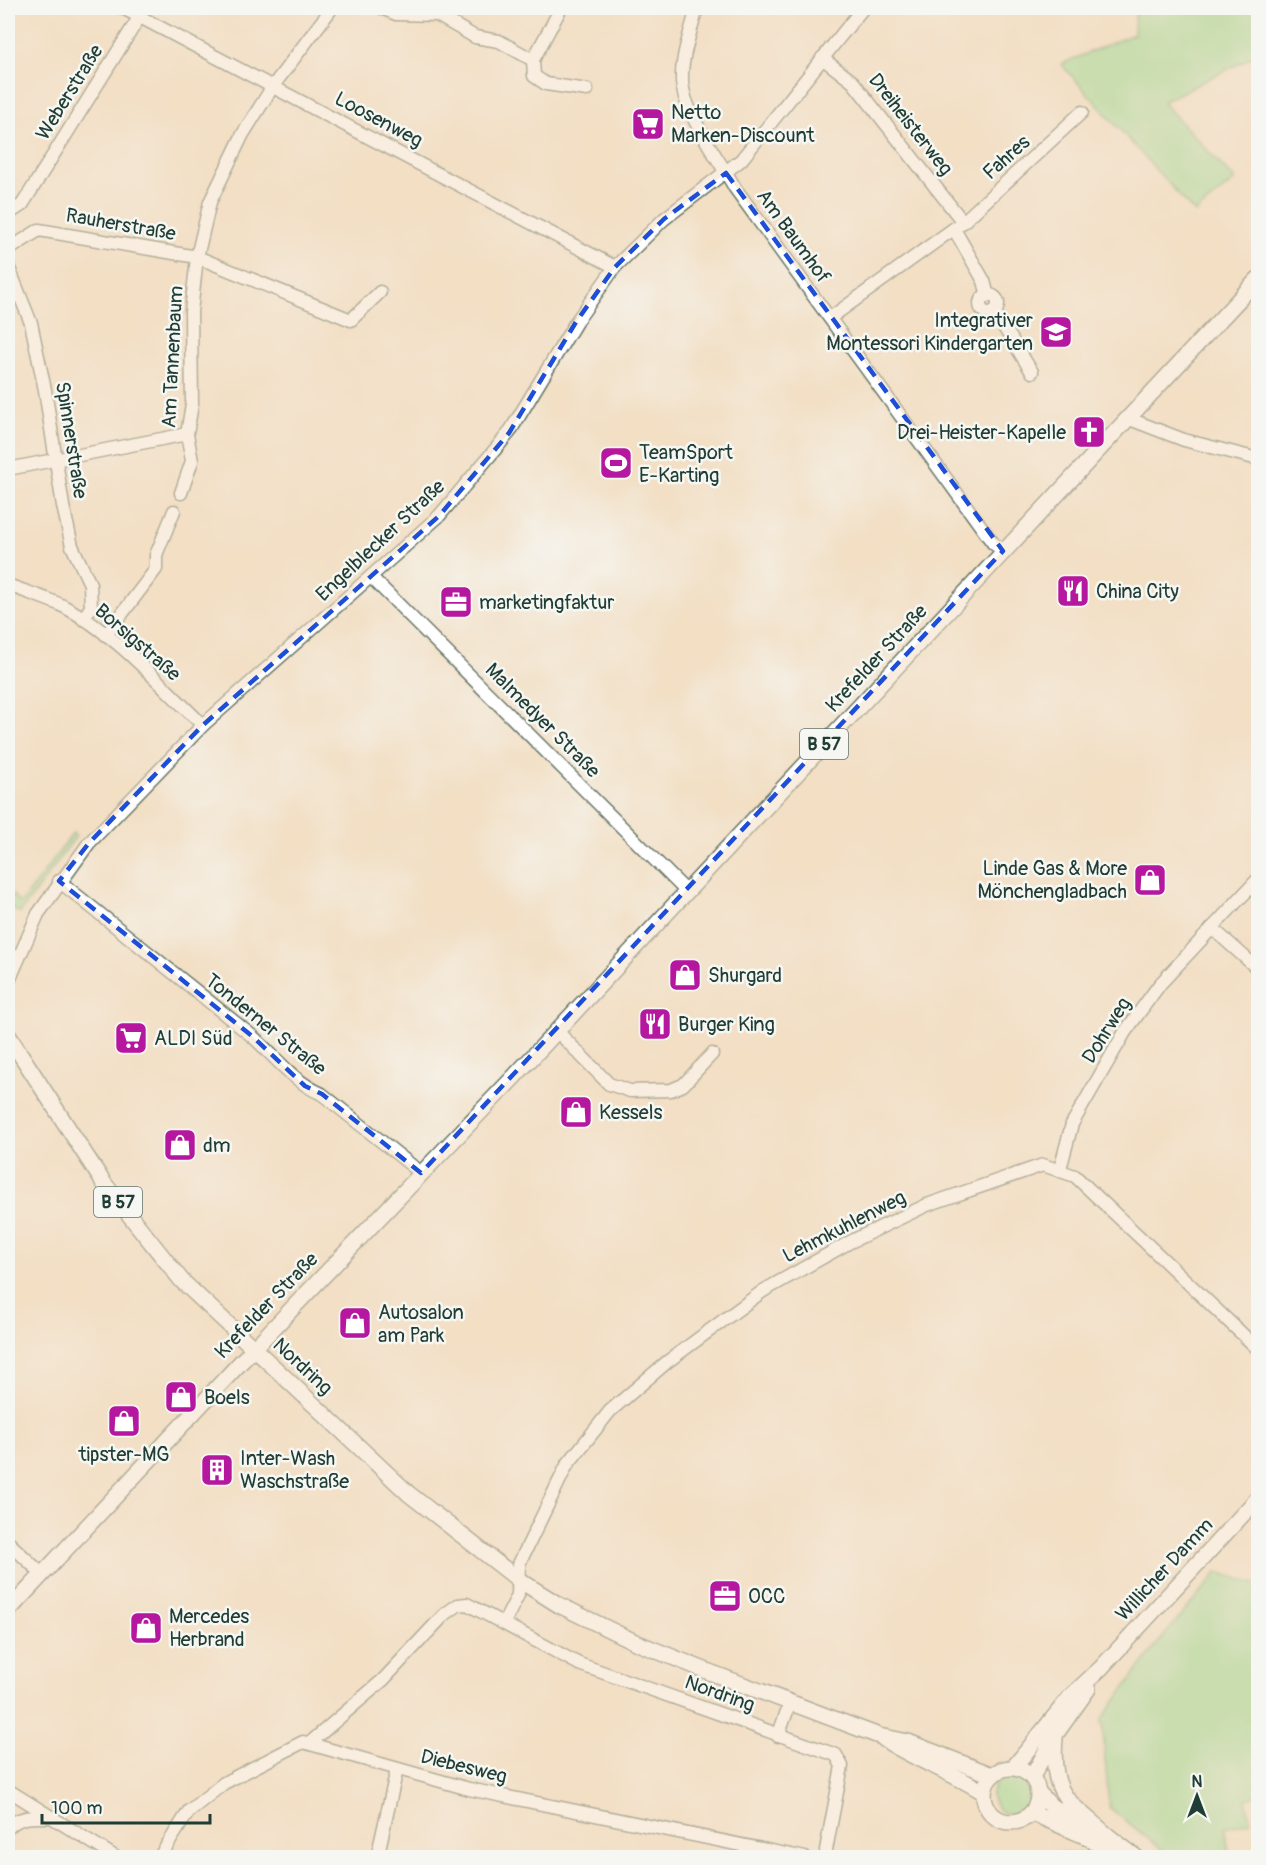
<svg xmlns="http://www.w3.org/2000/svg" width="1266" height="1865" font-family="Pangolin,sans-serif">
  <style>
    .green { fill: #97db94; stroke: #5b8c64; stroke-width: 1.5 }
    .lines { fill: none; stroke-linecap: round; stroke-linejoin: round }
    .minor-casing { stroke: #697666; stroke-width: 15 }
    .major-casing { stroke: #697666; stroke-width: 18 }
    .minor { stroke: #fff; stroke-width: 12 }
    .major { stroke: #fff; stroke-width: 15 }
    .marked { fill: none; stroke: #1d4ed8; stroke-width: 4.5; stroke-dasharray: 12 8; stroke-linejoin: round }
    .labels { text-anchor: middle; stroke-width: 5; stroke-linejoin: round; paint-order: stroke }
    .shield { fill: #f6f6f2; stroke: #60746d; stroke-width: 1.5 }
    .shield-label { font-size: 18px; font-weight: bold; fill: #1f3d34 }
    .street-label { font-size: 20px; fill: #1f3d34; stroke: #f6f6f2 }
    .poi-label { font-size: 20px; fill: #1f3d34; stroke: #f6f6f2; text-anchor: start }
  </style>
  <rect width="100%" height="100%" fill="#f6f6f2"/>
  <filter id="ink" filterUnits="userSpaceOnUse"><feTurbulence type="fractalNoise" baseFrequency=".0167" numOctaves="2"/><feDisplacementMap in="SourceGraphic" scale="12" xChannelSelector="R" yChannelSelector="G"/><feConvolveMatrix kernelMatrix="1 2 1 2 8 2 1 2 1" color-interpolation-filters="sRGB"/></filter>
  <filter id="wash" filterUnits="userSpaceOnUse"><feTurbulence type="fractalNoise" baseFrequency=".008" numOctaves="4" result="noise"/><feDisplacementMap in="SourceGraphic" scale="24" xChannelSelector="R" yChannelSelector="G"/><feGaussianBlur stdDeviation="1.35" result="paint"/><feColorMatrix in="noise" values="0 0 0 0 0 0 0 0 0 0 0 0 0 0 0 0 0 1.4 0 .05"/><feComposite in="paint" operator="in"/></filter>
  <g filter="url(#wash)">
    <rect width="100%" height="100%" fill="#f2dfc4"/>
    <g class="green">
      <path d="M1135 8H1258V54L1162 102 1235 180 1195 213 1061 64 1134 34Z"/>
      <path d="M73 833 76 836 20 913 8 906V901L13 895 19 903 23 901Z"/>
      <path d="M1218 1572 1258 1585V1796L1246 1799 1250 1822 1225 1828 1230 1857H1171L1109 1807 1102 1719 1158 1643Z"/>
      <circle cx="1011" cy="1795" r="19"/>
      <path d="M1001 1854H1082L1086 1857H998Z"/>
    </g>
  </g>
  <g filter="url(#ink)">
    <g class="lines">
      <defs>
        <g id="minor">
          <path d="M123 8 615 267"/>
          <path d="M382 8 396 14 437 15 475 37 499 41 533 60"/>
          <path d="M561 8 533 60 534 76 546 84 587 90"/>
          <path d="M697 8C691 32 678 64 683 89 688 118 720 161 735 188L993 543 1003 551"/>
          <path d="M822 58 853 82 963 222"/>
          <path d="M8 214 22 205 140 16"/>
          <path d="M954 229 984 281 988 296"/>
          <path d="M8 250 39 230 197 257 351 320 380 292"/>
          <path d="M8 266 31 323 45 390 63 506 72 546 90 584 91 607 83 619"/>
          <circle cx="989" cy="304" r="9"/>
          <path d="M994 311 1032 372"/>
          <path d="M830 318 963 222 1082 112"/>
          <path d="M1127 418 1184 440 1258 459"/>
          <path d="M8 469 187 434"/>
          <path d="M181 493 192 461 187 434 192 404 191 312 197 257 210 202 243 134 273 86 332 8"/>
          <path d="M371 577 686 891"/>
          <path d="M8 585C26 592 46 598 63 606 117 634 160 685 203 725"/>
          <path d="M106 635 156 569V555L174 511"/>
          <path d="M59 881 252 1036C276 1057 292 1081 322 1094L421 1173"/>
          <path d="M1212 928 1258 969"/>
          <path d="M8 983 38 914 89 843 203 725 439 516 509 433 576 322 615 267 664 219 741 160 863 8"/>
          <path d="M557 1031 609 1084 630 1091 671 1090 683 1085 712 1054"/>
          <path d="M1060 1169 1072 1124 1125 1032 1160 984 1258 879"/>
          <path d="M8 1542 42 1574"/>
          <path d="M504 1623 518 1595 519 1564 567 1465 610 1411 667 1362 763 1291 850 1242 927 1205 1043 1165 1075 1176 1258 1349"/>
          <path d="M778 1736 790 1703"/>
          <path d="M311 1742 383 1680 444 1615 458 1605 467 1604 579 1664 836 1755 842 1766 826 1850"/>
          <path d="M8 1790 117 1858"/>
          <path d="M8 1828C19 1815 35 1817 51 1817"/>
          <path d="M159 1858 189 1811 224 1783 303 1742 469 1789 805 1858"/>
          <path d="M377 1858 397 1769"/>
        </g>
        <g id="major">
          <path d="M8 1035 103 1182 182 1281 409 1494 519 1580 559 1605 635 1642 712 1673 879 1736 908 1742 992 1775"/>
          <path d="M8 1611 240 1363 513 1078 1258 279"/>
          <path d="M1055 1738C1050 1797 1069 1801 1108 1836"/>
          <path d="M884 1739C915 1760 952 1772 983 1792"/>
          <path d="M1014 1767 1071 1696 1101 1668 1258 1498"/>
          <circle cx="1011" cy="1795" r="27"/>
          <path d="M1032 1777 1055 1735 1088 1689"/>
          <path d="M1039 1793 1052 1807 1108 1836 1137 1858"/>
          <path d="M1032 1813 1089 1838 1116 1858"/>
        </g>
      </defs>
      <use href="#minor" class="minor-casing"/>
      <use href="#major" class="major-casing"/>
      <use href="#minor" class="minor"/>
      <use href="#major" class="major"/>
    </g>
  </g>
  <path d="M0 0H1266V1865H0ZM726 173 1003 551 421 1173 322 1094 305 1086 252 1036 59 881 89 843 203 725 439 516 509 433 576 322 615 267 664 219Z" fill="#f2dfc4" fill-opacity=".55" fill-rule="evenodd"/>
  <path class="marked" d="M726 173 1003 551 421 1173 322 1094 305 1086 252 1036 59 881 89 843 203 725 439 516 509 433 576 322 615 267 664 219Z"/>
  <defs>
    <symbol id="supermarket-square" viewBox="-11 -11 22 22"><rect x="-9" y="-9" width="18" height="18" rx="4" fill="#b5179e" stroke="#f6f6f2"/><path d="M-6-5.5h2.5l.6 2H6L4.5 2H-2.5L-4.4-4H-6ZM-1.5 3.2a1.3 1.3 0 1 0 .1 0ZM3 3.2a1.3 1.3 0 1 0 .1 0Z" fill="#fff"/></symbol>
    <symbol id="school-square" viewBox="-11 -11 22 22"><rect x="-9" y="-9" width="18" height="18" rx="4" fill="#b5179e" stroke="#f6f6f2"/><path d="M0-5L7-2L0 1L-7-2ZM-4 1L0 2.5L4 1V4Q0 6-4 4Z" fill="#fff"/></symbol>
    <symbol id="church-square" viewBox="-11 -11 22 22"><rect x="-9" y="-9" width="18" height="18" rx="4" fill="#b5179e" stroke="#f6f6f2"/><path d="M-1.2-6h2.4v3.5h3.3v2.4h-3.3V6h-2.4V-.1h-3.3v-2.4h3.3Z" fill="#fff"/></symbol>
    <symbol id="stadium-square" viewBox="-11 -11 22 22"><rect x="-9" y="-9" width="18" height="18" rx="4" fill="#b5179e" stroke="#f6f6f2"/><path d="M0-5a6.5 5 0 1 0 0 10a6.5 5 0 1 0 0-10ZM-3.5-1.8h7v3.6h-7Z" fill="#fff"/></symbol>
    <symbol id="restaurant-square" viewBox="-11 -11 22 22"><rect x="-9" y="-9" width="18" height="18" rx="4" fill="#b5179e" stroke="#f6f6f2"/><path d="M-5-6h1v4h1v-4h1v4h1v-4h1v5L-1.5 .5V6h-2V.5L-5-1ZM5-6V6H3V1.5H1.5Q1.5-4 5-6Z" fill="#fff"/></symbol>
    <symbol id="office-square" viewBox="-11 -11 22 22"><rect x="-9" y="-9" width="18" height="18" rx="4" fill="#b5179e" stroke="#f6f6f2"/><path d="M-6-3h4V-5.5h4V-3h4V5H-6ZM-1-4.5V-3h2v-1.5ZM-6 0V1H6V0Z" fill="#fff"/></symbol>
    <symbol id="shop-square" viewBox="-11 -11 22 22"><rect x="-9" y="-9" width="18" height="18" rx="4" fill="#b5179e" stroke="#f6f6f2"/><path d="M-5-2.5h2.3a2.7 3.5 0 0 1 5.4 0H5L5.5 6h-11ZM-1.5-2.5h3a1.5 2.3 0 0 0-3 0Z" fill="#fff"/></symbol>
    <symbol id="building-square" viewBox="-11 -11 22 22"><rect x="-9" y="-9" width="18" height="18" rx="4" fill="#b5179e" stroke="#f6f6f2"/><path d="M-4-6H4V6H1V3H-1V6H-4ZM-2.5-4.3h1.7v1.8h-1.7ZM.8-4.3h1.7v1.8H.8ZM-2.5-1h1.7V.8h-1.7ZM.8-1h1.7V.8H.8Z" fill="#fff"/></symbol>
  </defs>
  <g fill-rule="evenodd">
    <use href="#supermarket-square" x="629" y="105" width="38" height="38"/>
    <use href="#school-square" x="1037" y="313" width="38" height="38"/>
    <use href="#church-square" x="1070" y="413" width="38" height="38"/>
    <use href="#stadium-square" x="597" y="444" width="38" height="38"/>
    <use href="#restaurant-square" x="1054" y="572" width="38" height="38"/>
    <use href="#office-square" x="437" y="583" width="38" height="38"/>
    <use href="#shop-square" x="1131" y="861" width="38" height="38"/>
    <use href="#shop-square" x="666" y="956" width="38" height="38"/>
    <use href="#restaurant-square" x="636" y="1005" width="38" height="38"/>
    <use href="#supermarket-square" x="112" y="1019" width="38" height="38"/>
    <use href="#shop-square" x="557" y="1093" width="38" height="38"/>
    <use href="#shop-square" x="161" y="1126" width="38" height="38"/>
    <use href="#shop-square" x="336" y="1304" width="38" height="38"/>
    <use href="#shop-square" x="162" y="1378" width="38" height="38"/>
    <use href="#shop-square" x="105" y="1402" width="38" height="38"/>
    <use href="#building-square" x="198" y="1451" width="38" height="38"/>
    <use href="#office-square" x="706" y="1577" width="38" height="38"/>
    <use href="#shop-square" x="127" y="1609" width="38" height="38"/>
  </g>
  <g class="labels">
    <g class="shield">
      <rect x="800" y="729" width="48" height="30" rx="4.5"/>
      <rect x="94" y="1187" width="48" height="30" rx="4.5"/>
    </g>
    <g class="shield-label">
      <text x="824" y="750">B 57</text>
      <text x="118" y="1208">B 57</text>
    </g>
    <g class="street-label">
      <text transform="translate(69 92) rotate(-58)" y="7">Weberstraße</text>
      <text transform="translate(379 119) rotate(28)" y="7">Loosenweg</text>
      <text transform="translate(911 124) rotate(52)" y="7">Dreiheisterweg</text>
      <text transform="translate(1006 157) rotate(-42)" y="7">Fahres</text>
      <text transform="translate(121 224) rotate(10)" y="7">Rauherstraße</text>
      <text transform="translate(794 236) rotate(54)" y="7">Am Baumhof</text>
      <text transform="translate(172 357) rotate(-87)" y="7">Am Tannenbaum</text>
      <text transform="translate(72 440) rotate(81)" y="7">Spinnerstraße</text>
      <text transform="translate(380 540) rotate(-43)" y="7">Engelblecker Straße</text>
      <text transform="translate(138 642) rotate(41)" y="7">Borsigstraße</text>
      <text transform="translate(876 658) rotate(-47)" y="7">Krefelder Straße</text>
      <text transform="translate(543 720) rotate(45)" y="7">Malmedyer Straße</text>
      <text transform="translate(266 1024) rotate(39)" y="7">Tonderner Straße</text>
      <text transform="translate(1106 1030) rotate(-58)" y="7">Dohrweg</text>
      <text transform="translate(844 1226) rotate(-27)" y="7">Lehmkuhlenweg</text>
      <text transform="translate(266 1305) rotate(-46)" y="7">Krefelder Straße</text>
      <text transform="translate(303 1366) rotate(43)" y="7">Nordring</text>
      <text transform="translate(1164 1569) rotate(-47)" y="7">Willicher Damm</text>
      <text transform="translate(720 1693) rotate(20)" y="7">Nordring</text>
      <text transform="translate(464 1766) rotate(14)" y="7">Diebesweg</text>
    </g>
    <g class="poi-label">
      <text x="671" y="119">Netto<tspan x="671" dy="23">Marken-Discount</tspan></text>
      <text x="1033" y="327" text-anchor="end">Integrativer<tspan x="1033" dy="23">Montessori Kindergarten</tspan></text>
      <text x="1066" y="439" text-anchor="end">Drei-Heister-Kapelle</text>
      <text x="639" y="459">TeamSport<tspan x="639" dy="23">E-Karting</tspan></text>
      <text x="1096" y="598">China City</text>
      <text x="479" y="609">marketingfaktur</text>
      <text x="1127" y="875" text-anchor="end">Linde Gas &amp; More<tspan x="1127" dy="23">Mönchengladbach</tspan></text>
      <text x="708" y="982">Shurgard</text>
      <text x="678" y="1031">Burger King</text>
      <text x="154" y="1045">ALDI Süd</text>
      <text x="599" y="1119">Kessels</text>
      <text x="203" y="1152">dm</text>
      <text x="378" y="1319">Autosalon<tspan x="378" dy="23">am Park</tspan></text>
      <text x="204" y="1404">Boels</text>
      <text x="124" y="1461" text-anchor="middle">tipster-MG</text>
      <text x="240" y="1465">Inter-Wash<tspan x="240" dy="23">Waschstraße</tspan></text>
      <text x="748" y="1603">OCC</text>
      <text x="169" y="1623">Mercedes<tspan x="169" dy="23">Herbrand</tspan></text>
    </g>
  </g>
  <rect width="1266" height="1865" fill="none" stroke="#f6f6f2" stroke-width="30"/>
  <g transform="translate(1197 1796)" stroke="#f6f6f2" stroke-width="4.5" paint-order="stroke">
  <path d="M0-4.5L10 22L0 15L-10 22Z" fill="#1f3d34"/>
  <text y="-9" font-size="16" font-weight="bold" text-anchor="middle" fill="#1f3d34">N</text>
  </g>
  <path d="M42 1814v9h168v-9" fill="none" stroke="#1f3d34" stroke-width="3"/>
  <text x="51" y="1814" font-size="18" fill="#1f3d34" stroke="#f6f6f2" stroke-width="4.5" paint-order="stroke">100 m</text>
</svg>
